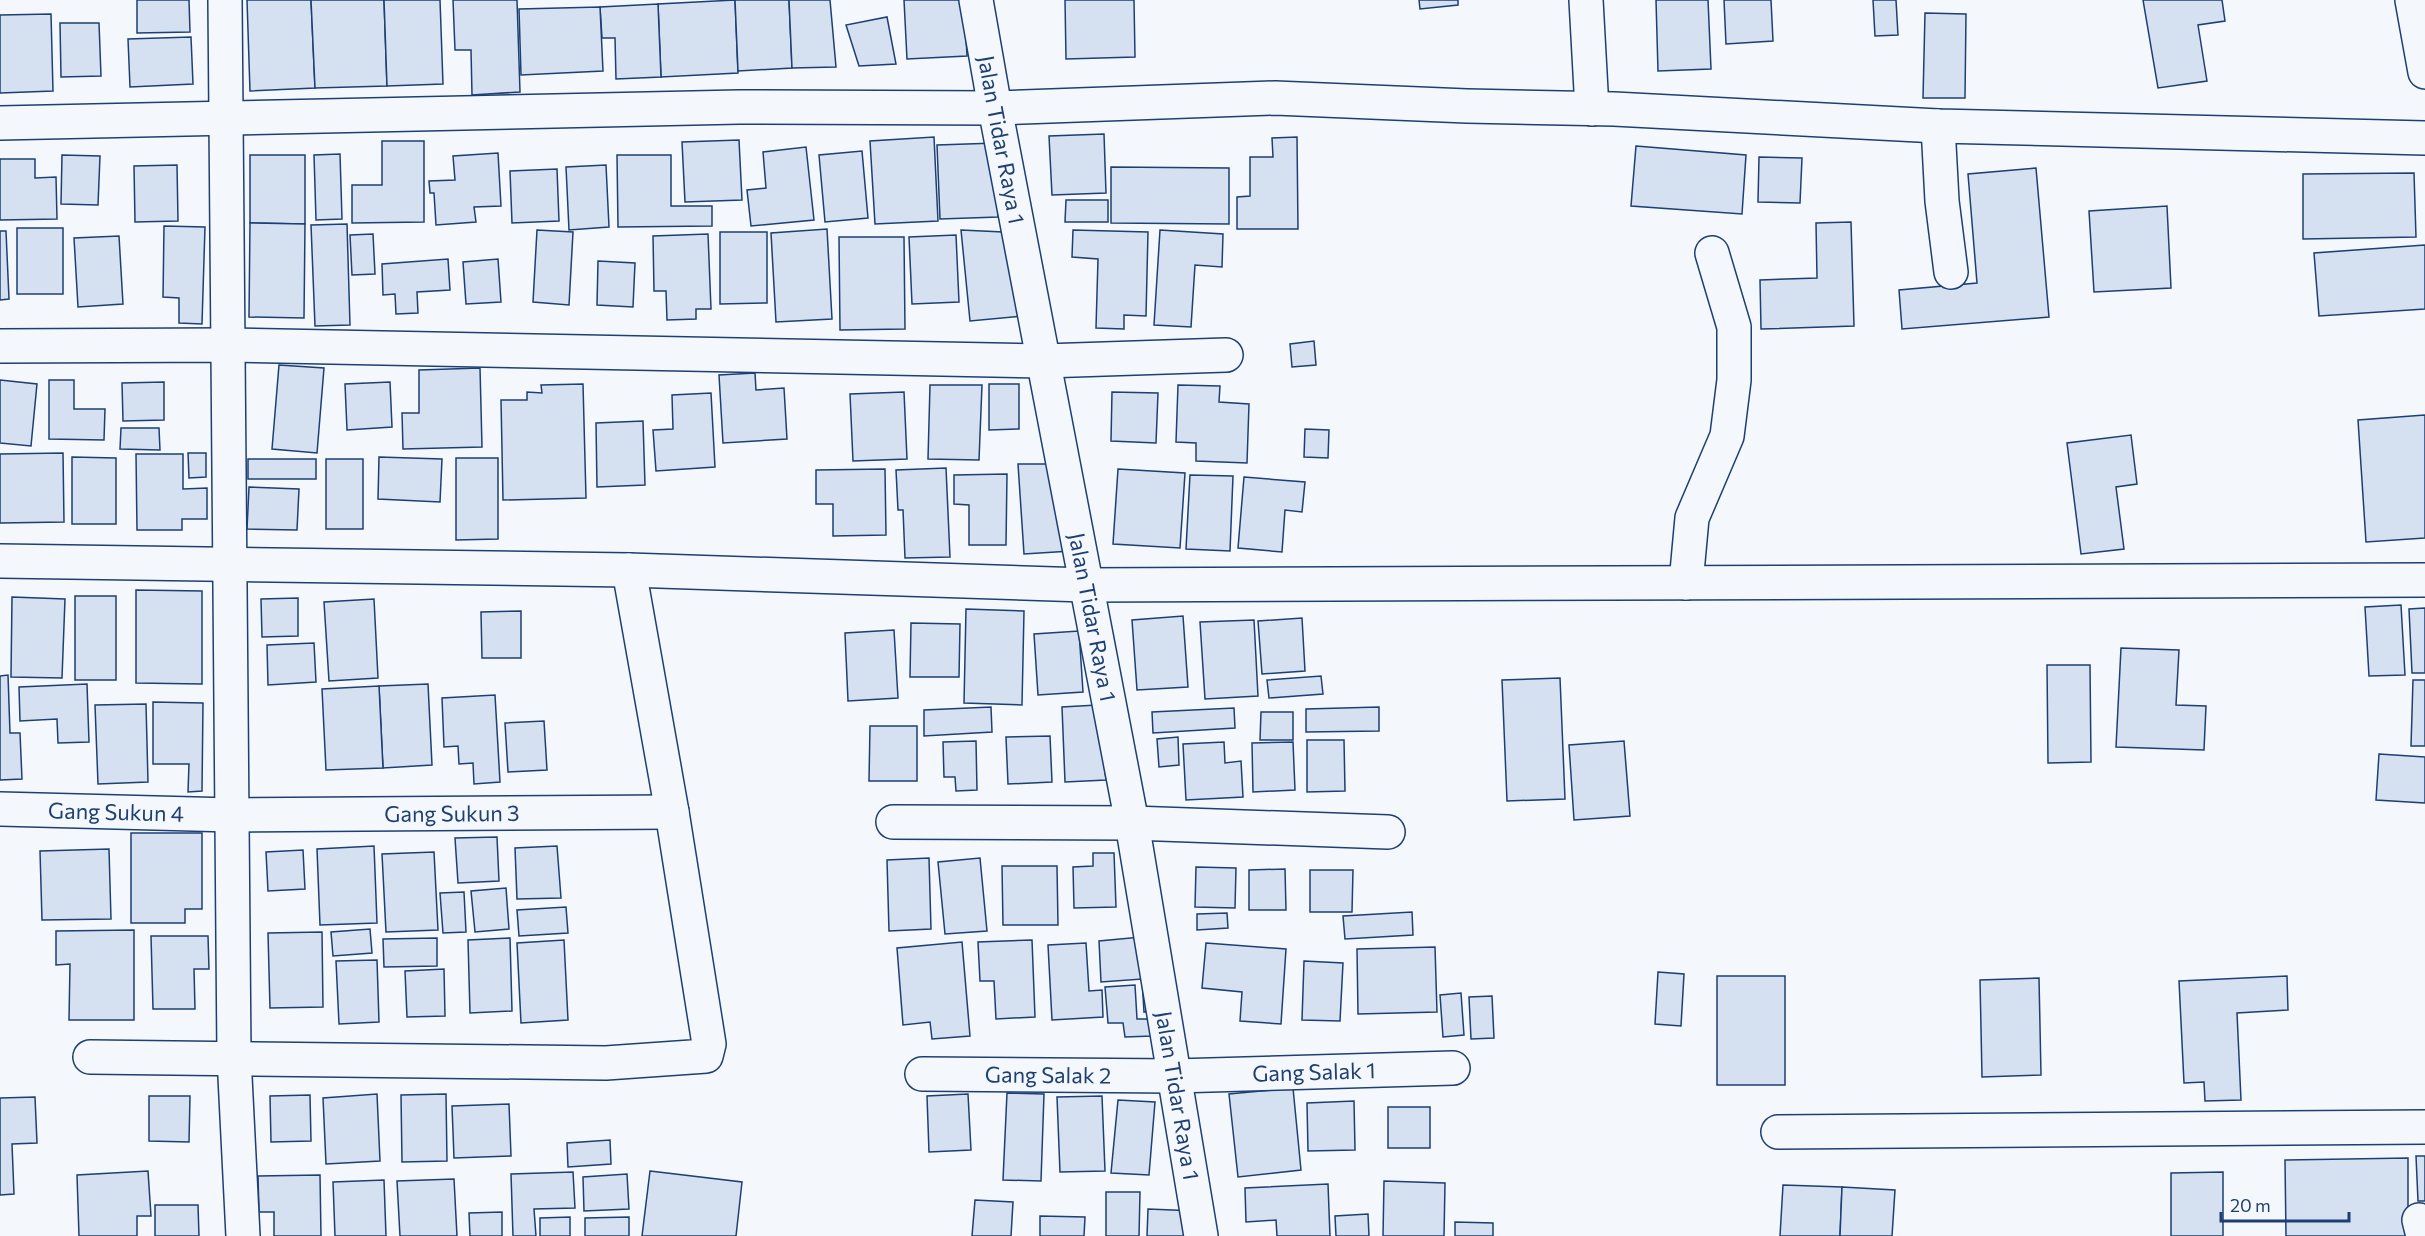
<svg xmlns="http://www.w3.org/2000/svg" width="2425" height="1236" font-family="Commissioner,sans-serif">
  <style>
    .building { fill: #d5e0f0; stroke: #1d3f73; stroke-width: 1.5 }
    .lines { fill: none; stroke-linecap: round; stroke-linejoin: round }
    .minor-casing { stroke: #1d3f73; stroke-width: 36 }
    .minor { stroke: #f4f7fb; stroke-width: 33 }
    .labels { text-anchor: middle; stroke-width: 4.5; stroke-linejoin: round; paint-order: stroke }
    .street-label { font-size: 22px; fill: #1d3f73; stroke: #f4f7fb }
  </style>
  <rect width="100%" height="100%" fill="#f4f7fb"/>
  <g class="building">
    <path d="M137 0H189L190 32 137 33Z"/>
    <path d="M247 0H311L315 88 250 91Z"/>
    <path d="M311 0H384L387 86 315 88Z"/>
    <path d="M384 0H440L443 84 387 86Z"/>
    <path d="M453 0H517L520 92 472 95 471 50H455Z"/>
    <path d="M735 0 738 73 661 77 658 4Z"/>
    <path d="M735 0H789L792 68 738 71Z"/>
    <path d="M789 0H830L836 67 792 68Z"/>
    <path d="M904 0H964L967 56 907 59Z"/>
    <path d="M1065 0H1134L1135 57 1066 59Z"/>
    <path d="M1419 0H1458V5L1420 9Z"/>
    <path d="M1656 0H1708L1711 69 1658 71Z"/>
    <path d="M1724 0H1771L1773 41 1726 44Z"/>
    <path d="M1873 0H1896L1898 35 1875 36Z"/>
    <path d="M2143 0H2222L2225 21 2198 25 2207 81 2158 88Z"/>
    <path d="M658 4 661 77 616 79 615 38H602L600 7Z"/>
    <path d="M600 7 603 71 521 75 519 9Z"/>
    <path d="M1925 13 1966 14 1965 98H1923Z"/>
    <path d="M51 14 53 91 0 93V15Z"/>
    <path d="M887 17 896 64 859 66 846 25Z"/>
    <path d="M60 23H99L101 76 61 77Z"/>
    <path d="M191 37 193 84 130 87 128 39Z"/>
    <path d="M1104 134 1106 193 1052 195 1049 136Z"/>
    <path d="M934 137 938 221 875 224 870 141Z"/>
    <path d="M1297 137 1298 229H1237V197L1250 196V157H1273L1272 138Z"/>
    <path d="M739 140 742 200 685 202 682 142Z"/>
    <path d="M382 141H424V222L352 223V185H382Z"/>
    <path d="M996 143 998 217 940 219 937 145Z"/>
    <path d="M1636 146 1746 155 1742 214 1631 206Z"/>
    <path d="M806 147 814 220 751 226 747 190 766 188 763 152Z"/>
    <path d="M862 151 868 218 825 222 819 155Z"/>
    <path d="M498 153 501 206 474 207 476 222 436 225 434 193H430L429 181 455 180 453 156Z"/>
    <path d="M340 154 342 219 316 220 314 155Z"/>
    <path d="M62 155 100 156 98 205 61 204Z"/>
    <path d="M250 155H305V224L250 223Z"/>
    <path d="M617 155H671V206H712V226L618 227Z"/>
    <path d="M1759 157 1802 158 1800 203 1758 202Z"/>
    <path d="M0 159H35V178L56 177 57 219 0 220Z"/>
    <path d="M177 165 178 221 135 222 134 166Z"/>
    <path d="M606 165 609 227 569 230 566 167Z"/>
    <path d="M1111 167 1229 168V224L1111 223Z"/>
    <path d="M2036 168 2049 317 1902 329 1899 290 1977 283 1968 174Z"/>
    <path d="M557 169 559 221 512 223 510 171Z"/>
    <path d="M2414 173 2416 237 2303 239V174Z"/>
    <path d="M1066 200H1108V222H1065Z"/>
    <path d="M2167 206 2171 288 2094 292 2089 211Z"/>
    <path d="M1851 222 1854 326 1761 329 1760 280 1817 278 1816 223Z"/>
    <path d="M250 223 305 224 304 318 249 317Z"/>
    <path d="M347 224 350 325 315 326 311 225Z"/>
    <path d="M164 226 205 227 202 324 179 323V298L163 297Z"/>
    <rect x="17" y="228" width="46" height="66"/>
    <path d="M827 229 832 319 776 322 771 233Z"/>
    <path d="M537 230 573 232 569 305 533 302Z"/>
    <path d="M961 230 1003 232 1022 316 970 321Z"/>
    <path d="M1073 230 1148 232 1146 316 1124 315V329L1096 328 1098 259 1072 257Z"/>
    <path d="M1160 230 1223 234 1222 267 1195 265 1191 327 1154 325Z"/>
    <path d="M0 231H6L9 299 0 300Z"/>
    <path d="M720 232H767V303L720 304Z"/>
    <path d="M373 234 375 274 352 275 350 235Z"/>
    <path d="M708 234 711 309H696V319L667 320 666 291H654L653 236Z"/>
    <path d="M956 235 959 302 912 304 909 237Z"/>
    <path d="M119 236 123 304 78 307 74 238Z"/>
    <path d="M839 237H904L905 329 840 330Z"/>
    <path d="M2425 245V309L2319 316 2314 253Z"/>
    <path d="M448 259 450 290 417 292 418 313 396 314 395 294 383 295 382 264Z"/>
    <path d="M498 259 501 302 466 304 463 262Z"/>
    <path d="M598 261 635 263 633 307 597 305Z"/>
    <path d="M1314 341 1316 365 1292 367 1290 344Z"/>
    <path d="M279 365 324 368 317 453 272 449Z"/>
    <path d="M480 368 482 447 403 449 402 413H419V370Z"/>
    <path d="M755 373 756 390 784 388 787 439 723 443 719 375Z"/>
    <path d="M0 380 37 384 31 446 0 443Z"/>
    <path d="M49 380H74V409H105L104 440 49 439Z"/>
    <path d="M164 382V420L123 421 122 383Z"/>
    <path d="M390 382 392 427 347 430 345 384Z"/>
    <path d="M583 384 586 498 503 500 501 400H527V392L542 393 541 385Z"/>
    <path d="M989 384H1019V429L989 430Z"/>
    <path d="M930 385H982L979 460 928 459Z"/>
    <path d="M1178 385 1220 386 1219 402 1249 404 1247 463 1196 461V443L1176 442Z"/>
    <path d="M904 392 907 459 853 461 850 394Z"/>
    <path d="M1112 392 1158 393 1156 443 1111 441Z"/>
    <path d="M711 393 715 467 656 471 653 430 673 429 672 395Z"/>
    <path d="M2425 415V538L2366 542 2358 420Z"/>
    <path d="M643 421 645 485 597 487 596 423Z"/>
    <path d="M121 428H159L160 450 120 449Z"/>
    <path d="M1305 429 1329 430 1328 458 1304 457Z"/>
    <path d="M2131 435 2137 484 2116 487 2124 549 2081 554 2067 443Z"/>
    <path d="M63 453 64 522 0 523V454Z"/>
    <path d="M188 453H206V477L189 478Z"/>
    <path d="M136 454H183V489L207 488V519H182V530H137Z"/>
    <path d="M72 457 116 458V524H72Z"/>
    <path d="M379 457 442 459 440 502 378 499Z"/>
    <path d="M456 458H498V539L456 540Z"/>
    <rect x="248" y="459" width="68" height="20"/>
    <rect x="326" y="459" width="37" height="70"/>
    <path d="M1018 464H1052L1071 551 1024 554Z"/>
    <path d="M946 468 950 557 905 558 903 510H898L896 470Z"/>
    <path d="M885 469 886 535 833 536V504H816V470Z"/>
    <path d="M1118 469 1185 473 1180 548 1113 544Z"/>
    <path d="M1007 474 1006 545H969V505L954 504V475Z"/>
    <path d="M1190 475 1233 476 1230 551 1186 549Z"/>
    <path d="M1244 477 1305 482 1302 512 1285 510 1282 552 1238 548Z"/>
    <path d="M249 487 299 489 297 530 247 529Z"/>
    <path d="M136 590 202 591V684L136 683Z"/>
    <rect x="75" y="596" width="41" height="84"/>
    <path d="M12 597 65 599 62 678 11 677Z"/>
    <path d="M298 598V636L262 637 261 599Z"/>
    <path d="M374 599 378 678 329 681 324 602Z"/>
    <path d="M2401 605 2405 675 2369 676 2365 607Z"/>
    <path d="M2425 608V673H2412L2409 609Z"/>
    <path d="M966 609 1024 611 1022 705 964 703Z"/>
    <path d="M521 611V658H482L481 612Z"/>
    <path d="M1183 616 1188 687 1137 690 1132 620Z"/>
    <path d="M1302 618 1305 671 1262 674 1258 621Z"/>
    <path d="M1254 620 1258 696 1205 699 1200 622Z"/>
    <path d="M911 623 960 624 959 677H910Z"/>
    <path d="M894 630 898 698 848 701 845 633Z"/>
    <path d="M1079 631 1083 692 1038 695 1034 634Z"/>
    <path d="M314 643 316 682 268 685 267 645Z"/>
    <path d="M2121 648 2179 650 2176 705 2206 706 2204 750 2116 747Z"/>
    <path d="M2047 665H2090L2091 762 2048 763Z"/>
    <path d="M8 675 10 733H20L22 779 0 780V676Z"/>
    <path d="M1321 676 1323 694 1269 698 1267 680Z"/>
    <path d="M1560 678 1565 799 1507 801 1502 680Z"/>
    <path d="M2413 680H2425V746H2411Z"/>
    <path d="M87 684 89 742 58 743 57 719 20 721 19 687Z"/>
    <path d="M428 684 432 765 383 768 379 686Z"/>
    <path d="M379 686 383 768 326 770 322 689Z"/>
    <path d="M495 695 500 782 474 784 473 763 459 764 458 746 444 747 442 698Z"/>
    <path d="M153 702 203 703 202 791 188 792 189 764H153Z"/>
    <path d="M146 704 148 782 98 784 95 705Z"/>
    <path d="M1097 705 1106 780 1065 782 1062 707Z"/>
    <path d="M991 707 992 732 924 736V710Z"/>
    <path d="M1379 707V731L1306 732V709Z"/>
    <path d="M1234 708 1235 728 1153 733 1152 712Z"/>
    <path d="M1261 712H1293V740H1260Z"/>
    <path d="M544 721 547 770 508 772 505 723Z"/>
    <path d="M870 726H917V781H869Z"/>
    <path d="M1050 736 1052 782 1008 784 1006 737Z"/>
    <path d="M1178 737 1179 765 1159 767 1157 739Z"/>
    <path d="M1307 740H1344L1345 791 1307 792Z"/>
    <path d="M976 741 977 790 956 791 955 777H944L943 742Z"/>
    <path d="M1624 741 1630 816 1574 820 1569 745Z"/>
    <path d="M1224 742 1225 763 1241 761 1243 797 1186 800 1183 744Z"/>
    <path d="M1293 742 1295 790 1253 792 1252 743Z"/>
    <path d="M2379 754 2425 757V803L2376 800Z"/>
    <path d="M131 833H202V909H185V923H131Z"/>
    <path d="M497 837 499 881 458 883 455 838Z"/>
    <path d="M374 846 377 923 320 925 317 849Z"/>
    <path d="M557 846 561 898 517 899 515 848Z"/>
    <path d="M109 849 111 919 42 920 40 851Z"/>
    <path d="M303 850 305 889 268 891 266 852Z"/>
    <path d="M434 852 438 930 386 932 382 854Z"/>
    <path d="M1093 853H1114L1116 907 1074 908 1073 867 1093 866Z"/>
    <path d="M929 858 931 929 889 931 887 860Z"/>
    <path d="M980 858 987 931 945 934 938 862Z"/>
    <path d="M1002 866H1057L1058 925H1003Z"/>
    <path d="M1196 867 1236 868 1235 908 1195 907Z"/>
    <path d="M1285 869 1286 910H1249V870Z"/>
    <path d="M1310 870H1353L1352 912H1310Z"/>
    <path d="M506 888 509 929 475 932 471 891Z"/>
    <path d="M464 892 466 932 443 933 440 893Z"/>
    <path d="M566 907 568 933 519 936 517 910Z"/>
    <path d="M1412 912 1413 935 1345 939 1343 916Z"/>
    <path d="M1227 913 1228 928 1197 930V914Z"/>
    <path d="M370 929 372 953 333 956 331 932Z"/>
    <path d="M134 930V1020H69L70 964 56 965V931Z"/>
    <path d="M322 932 323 1007 270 1008 268 933Z"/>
    <path d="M151 936H208L209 969H194L195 1009H153Z"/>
    <path d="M1141 937 1156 1010 1144 1012 1142 979 1101 982 1099 941Z"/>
    <path d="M437 938V966L384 967 383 939Z"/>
    <path d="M510 938 512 1011 470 1013 468 940Z"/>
    <path d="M564 940 568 1020 521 1023 517 943Z"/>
    <path d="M1032 940 1035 1017 996 1019 994 981H980L978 942Z"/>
    <path d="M962 942 970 1036 932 1039 930 1022 903 1025 897 948Z"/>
    <path d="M1086 943 1089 991 1102 990 1103 1017 1052 1020 1048 945Z"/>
    <path d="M1206 943 1286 949 1281 1024 1240 1021 1242 992 1202 988Z"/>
    <path d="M1435 947 1437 1012 1358 1014 1357 949Z"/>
    <path d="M377 960 379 1022 339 1024 336 961Z"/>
    <path d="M1304 961 1343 963 1340 1021 1302 1020Z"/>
    <path d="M444 969 445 1016 407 1017 405 971Z"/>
    <path d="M1658 972 1684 974 1681 1026 1655 1024Z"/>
    <rect x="1717" y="976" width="68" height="109"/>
    <path d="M2287 976 2288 1010 2237 1013 2241 1100 2205 1101 2204 1082 2184 1083 2179 981Z"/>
    <path d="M2039 978 2041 1075 1982 1077 1980 980Z"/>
    <path d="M1135 985 1137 1019H1151L1152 1036 1125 1037 1123 1023H1108L1105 987Z"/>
    <path d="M1461 993 1464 1035 1443 1037 1440 995Z"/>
    <path d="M1492 996 1494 1038 1471 1039 1469 997Z"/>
    <path d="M1293 1088 1301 1170 1238 1177 1229 1094Z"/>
    <path d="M1007 1093 1044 1094 1041 1181 1003 1180Z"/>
    <path d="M377 1094 380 1161 326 1164 323 1098Z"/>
    <path d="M446 1094 447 1161 402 1162 401 1095Z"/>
    <path d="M968 1094 971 1150 929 1152 927 1096Z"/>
    <path d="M310 1095 311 1141 271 1142 270 1096Z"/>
    <path d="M149 1096H190L189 1142 149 1141Z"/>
    <path d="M1102 1096 1105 1171 1060 1172 1057 1097Z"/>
    <path d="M35 1097 37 1143 12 1144 14 1194 0 1195V1098Z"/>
    <path d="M1118 1100 1155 1102 1149 1175 1111 1173Z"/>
    <path d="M1354 1101 1355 1150 1308 1151 1307 1103Z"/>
    <path d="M509 1104 511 1156 454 1158 452 1106Z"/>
    <rect x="1388" y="1107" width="42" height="41"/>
    <path d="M610 1140 611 1164 568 1167 567 1143Z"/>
    <path d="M2416 1156H2425V1201H2418Z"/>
    <path d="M2408 1158V1236H2286L2285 1160Z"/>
    <path d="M148 1171 151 1216H137V1236H79L77 1175Z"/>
    <path d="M650 1171 742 1182 736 1236H642Z"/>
    <path d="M573 1172 575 1208 534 1209 536 1236H513L511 1174Z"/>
    <path d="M2223 1172V1236H2171V1173Z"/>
    <path d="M627 1174 629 1209 584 1211 583 1177Z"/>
    <path d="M320 1175 321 1236H274V1212H259L258 1176Z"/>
    <path d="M454 1179 457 1236H400L397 1181Z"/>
    <path d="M384 1180 386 1236H335L333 1182Z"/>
    <path d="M1384 1181 1445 1183 1444 1236H1383Z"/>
    <path d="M1328 1184 1330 1236H1277L1276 1220 1246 1222 1245 1188Z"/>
    <path d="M1783 1185 1842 1187 1840 1236H1780Z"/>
    <path d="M1842 1187 1895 1190 1892 1236H1840Z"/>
    <path d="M1106 1192H1140L1139 1236H1106Z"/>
    <path d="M975 1200 1013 1202 1011 1236H972Z"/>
    <path d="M155 1205H198L199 1236H155Z"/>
    <path d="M1148 1209 1196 1211 1194 1236H1147Z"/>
    <path d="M502 1212V1236H470L469 1213Z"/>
    <path d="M1368 1214 1369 1236H1336L1335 1216Z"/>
    <path d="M1040 1216 1085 1217 1084 1236H1040Z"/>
    <path d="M570 1217V1236H540V1218Z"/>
    <path d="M629 1217V1236H585V1218Z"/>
    <path d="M1455 1222 1493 1223V1236H1455Z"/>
  </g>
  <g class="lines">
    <defs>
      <g id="minor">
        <path d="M225 0 234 1057 243 1236"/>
        <path id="s1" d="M976 0 995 108 1132 823 1201 1236"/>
        <path d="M1586 0 1592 109"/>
        <path d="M2412 0 2425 72"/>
        <path d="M0 123 739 107 995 108 1275 98 1467 106 1614 109 1938 126 2425 138"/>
        <path d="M1938 126 1942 201 1951 272"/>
        <path d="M0 346 228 345 1044 361 1226 355"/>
        <path d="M0 561 629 570 1085 585 2425 580"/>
        <path d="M1686 583 1692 518 1727 436 1734 380V327L1712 253"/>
        <path id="s2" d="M0 809 232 815 672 812"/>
        <path d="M893 822 1132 823 1388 832"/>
        <path d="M90 1057 606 1063 706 1056 709 1044 672 812 629 570"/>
        <path id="s3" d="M922 1074 1175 1076 1453 1068"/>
        <path d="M1778 1132 2425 1127"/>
        <path d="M2419 1220 2423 1236"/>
      </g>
    </defs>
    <use href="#minor" class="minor-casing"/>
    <use href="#minor" class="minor"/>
  </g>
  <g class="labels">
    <g class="street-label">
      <text dy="8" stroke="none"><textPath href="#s1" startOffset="142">Jalan Tidar Raya 1</textPath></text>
      <text dy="8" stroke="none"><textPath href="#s1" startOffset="628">Jalan Tidar Raya 1</textPath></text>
      <text dy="8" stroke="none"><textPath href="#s2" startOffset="116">Gang Sukun 4</textPath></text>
      <text dy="8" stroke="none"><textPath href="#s2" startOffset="452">Gang Sukun 3</textPath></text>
      <text dy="8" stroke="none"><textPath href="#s3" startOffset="392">Gang Salak 1</textPath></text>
      <text dy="8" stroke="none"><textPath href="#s3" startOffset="126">Gang Salak 2</textPath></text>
      <text dy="8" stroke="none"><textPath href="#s1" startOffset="1114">Jalan Tidar Raya 1</textPath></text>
    </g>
  </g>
  <path d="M2221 1212v9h128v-9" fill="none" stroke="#1d3f73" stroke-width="3"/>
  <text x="2230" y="1212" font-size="18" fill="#1d3f73" stroke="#f4f7fb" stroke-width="4.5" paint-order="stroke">20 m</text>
</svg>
